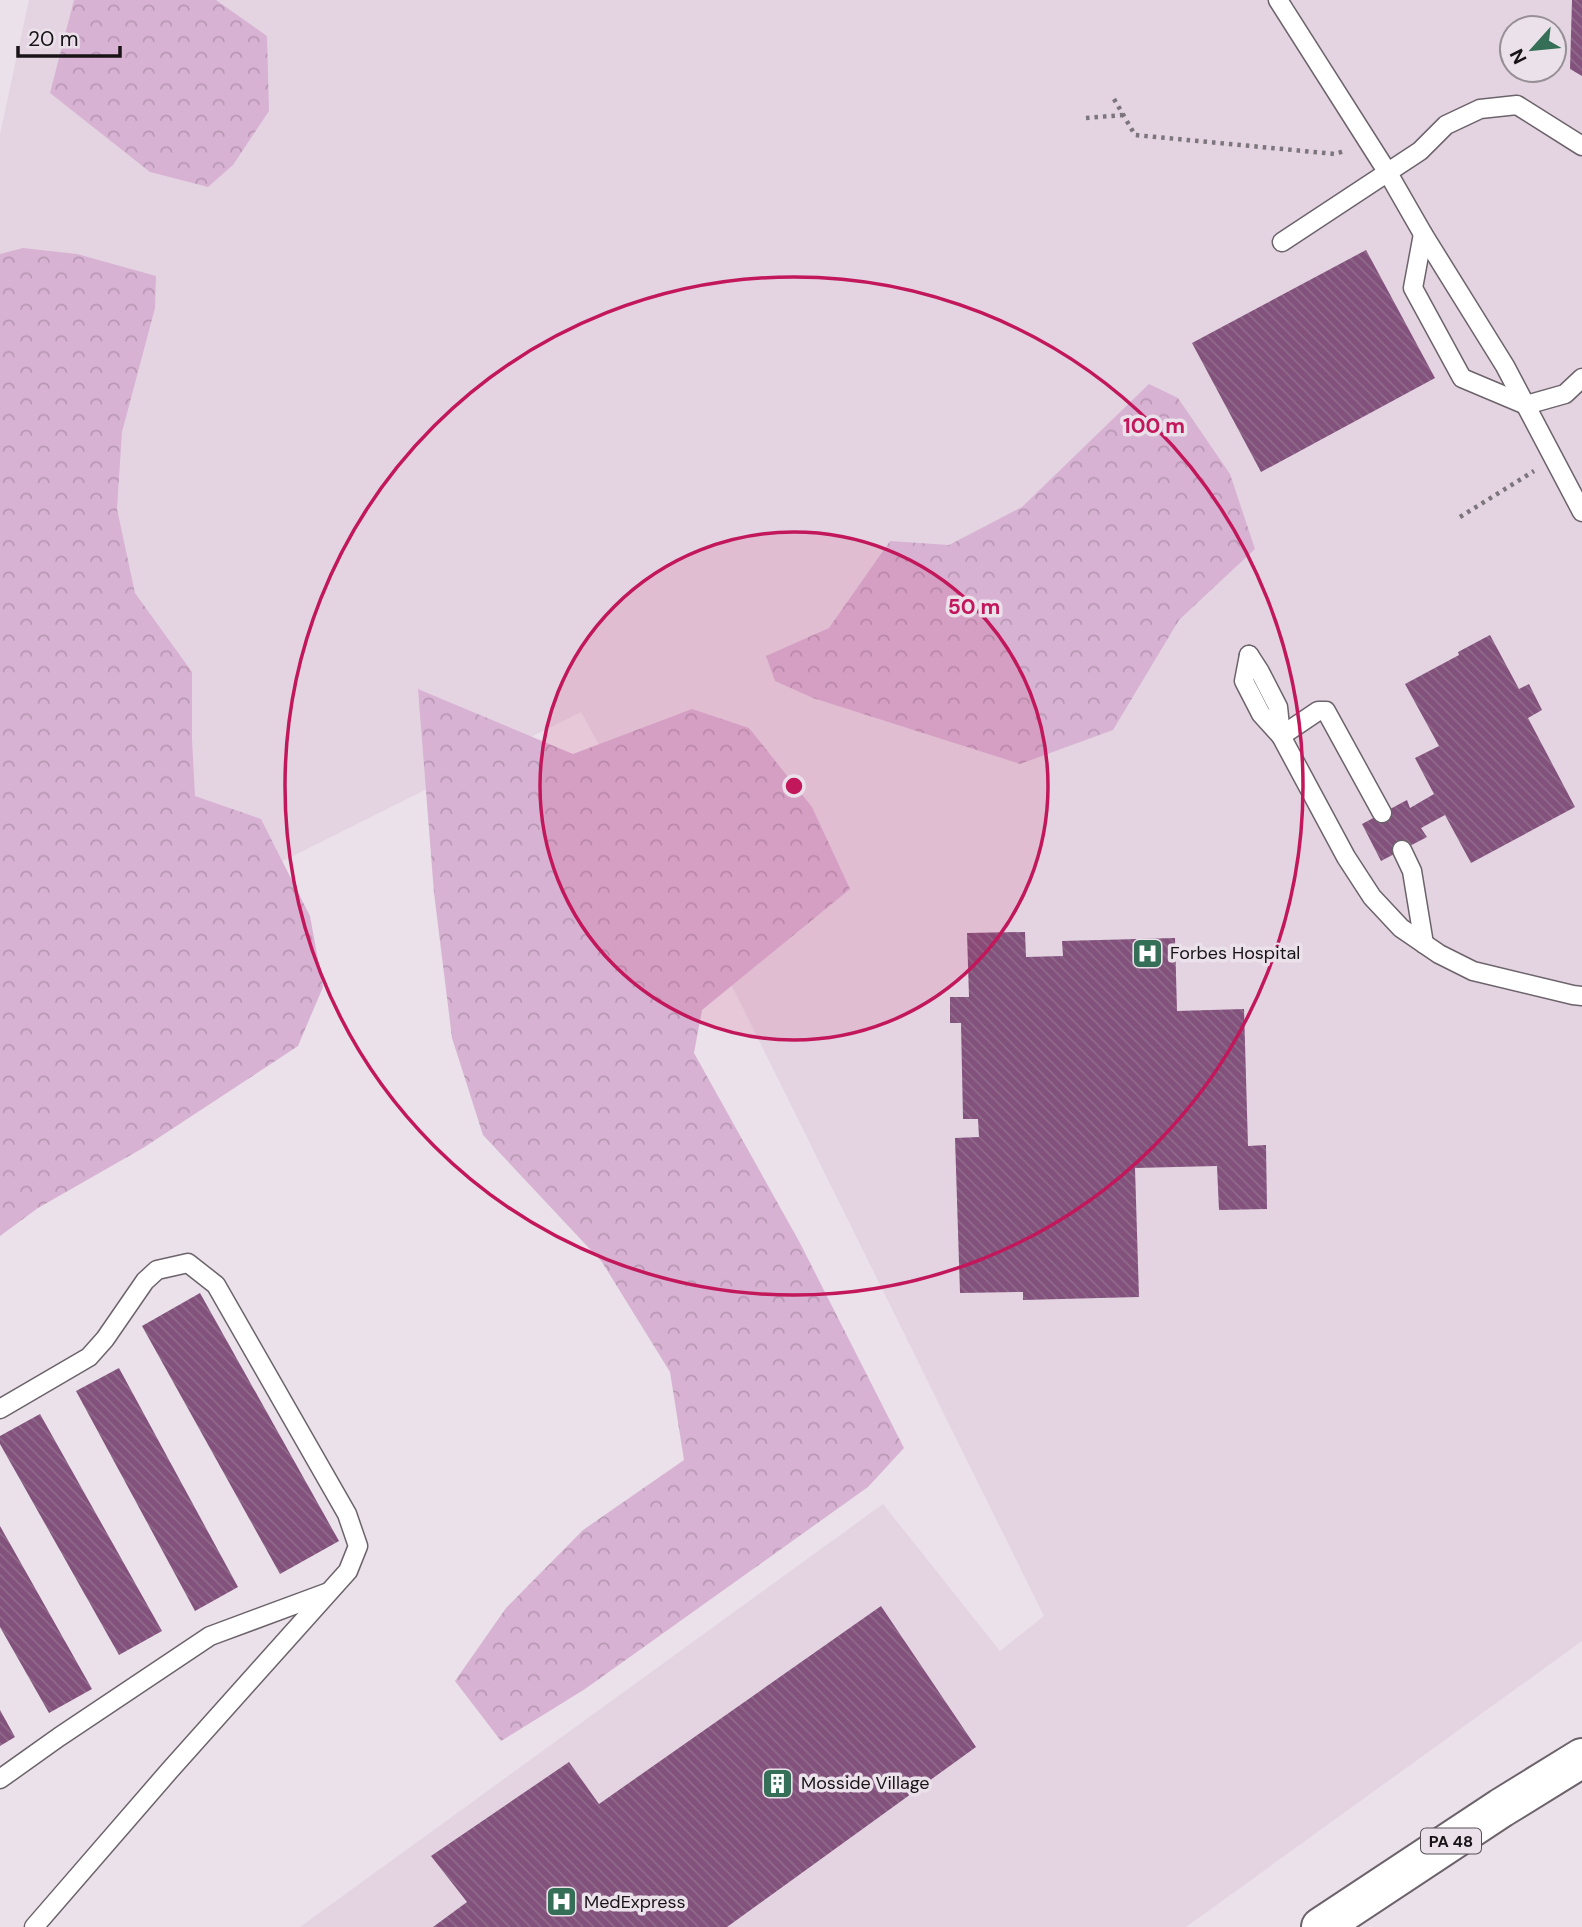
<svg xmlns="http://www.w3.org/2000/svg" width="1582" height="1927" font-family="'DM Sans',sans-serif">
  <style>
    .built { fill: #e4d4e2; fill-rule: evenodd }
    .forest { fill: url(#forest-crowns) }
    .building { fill: url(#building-back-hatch) }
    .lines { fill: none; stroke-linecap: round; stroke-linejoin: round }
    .lane-casing { stroke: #6c636b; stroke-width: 21 }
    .primary-casing { stroke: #6c636b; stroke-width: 42 }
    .path { stroke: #7c757b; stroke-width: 4.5; stroke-dasharray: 3.5 5; stroke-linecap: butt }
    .lane { stroke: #fff; stroke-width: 18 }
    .primary { stroke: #fff; stroke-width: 38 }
    .ring { fill: none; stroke: #c2185b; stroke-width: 3.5 }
    .labels { text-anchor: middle; stroke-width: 7; stroke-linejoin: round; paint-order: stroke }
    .shield { fill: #ebe1ea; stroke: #575156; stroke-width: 2 }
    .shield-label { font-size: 16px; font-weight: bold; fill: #171316 }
    .poi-label { font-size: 18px; fill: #171316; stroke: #ebe1ea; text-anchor: start }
    .centre { fill: #c2185b; stroke: #ebe1ea; stroke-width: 3.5 }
    .ring-label { font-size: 21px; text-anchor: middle; font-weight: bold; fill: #c2185b; stroke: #ebe1ea; stroke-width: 7; stroke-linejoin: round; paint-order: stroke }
  </style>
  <defs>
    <pattern id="forest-crowns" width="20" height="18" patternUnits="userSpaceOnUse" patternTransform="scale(1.75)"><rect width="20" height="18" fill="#d8b2d3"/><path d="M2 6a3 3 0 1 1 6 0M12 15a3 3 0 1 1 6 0" fill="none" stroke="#b998b4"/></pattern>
    <pattern id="building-back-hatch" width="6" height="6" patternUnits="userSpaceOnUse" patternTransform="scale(1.75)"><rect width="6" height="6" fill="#82517c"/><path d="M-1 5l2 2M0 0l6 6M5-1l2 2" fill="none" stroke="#906b8b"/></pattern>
  </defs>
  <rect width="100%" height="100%" fill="#ebe1ea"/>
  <path class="built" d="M29 0H1582V1641L1186 1927H300L883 1504 1000 1651 1044 1616 737 996 581 712 187 909 0 518V134ZM1512 28H1554V70H1512Z"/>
  <g class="forest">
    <path d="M74 0H216L267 36 269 111 233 165 208 187 150 172 50 93Z"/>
    <path d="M23 248 77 254 156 276 155 308 122 432 117 509 135 593 192 672V739L195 796 261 819 310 916 323 987 298 1046 143 1148 38 1208 0 1236V254Z"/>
    <path d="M1149 384 1178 398 1230 474 1255 549 1179 620 1113 730 1020 764 813 698 775 681 766 656 829 628 890 541 949 545 1022 507Z"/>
    <path d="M418 689 573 754 692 709 749 728 812 807 850 889 702 1010 694 1053 800 1243 904 1448 868 1487 585 1689 501 1741 455 1681 506 1608 583 1530 684 1460 670 1372 602 1262 483 1135 452 1038 434 893Z"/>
  </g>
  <g class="building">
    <path d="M1572 0H1582V76L1570 69Z"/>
    <path d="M1366 250 1435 378 1261 472 1192 343Z"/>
    <path d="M1490 635 1519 689 1529 684 1542 710 1528 718 1575 807 1471 863 1445 815 1421 828 1427 837 1381 861 1362 824 1407 800 1410 808 1434 794 1415 758 1439 746 1405 684 1459 655 1458 652Z"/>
    <path d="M1025 932 1026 957 1063 956 1062 941 1175 938 1177 1011 1244 1009 1248 1146 1266 1145 1267 1209 1219 1210 1217 1166 1135 1168 1139 1297 1023 1300V1292L960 1293 955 1138 979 1137 978 1119H963L961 1023H950V997H969L967 933Z"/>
    <path d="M200 1293 339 1541 280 1574 142 1326Z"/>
    <path d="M119 1368 238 1587 195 1611 76 1391Z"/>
    <path d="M40 1414 162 1631 119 1655 0 1444V1436Z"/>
    <path d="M0 1526 92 1689 49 1713 0 1627Z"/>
    <path d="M881 1606 976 1747 727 1927H433L467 1902 431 1856 569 1762 599 1804Z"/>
    <path d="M0 1710 15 1737 0 1746Z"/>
  </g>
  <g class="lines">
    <defs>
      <g id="lane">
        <path d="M1278 0 1388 173 1423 234 1505 366 1582 512"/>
        <path d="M1423 234 1413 288 1462 378 1526 405 1565 394 1582 378"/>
        <path d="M1282 242 1420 151 1446 125 1480 109 1517 105 1582 146"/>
        <path d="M1249 655 1244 681 1261 714 1281 736 1346 857 1372 897 1401 928 1439 954 1473 971 1573 995 1582 996"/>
        <path d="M1249 655 1260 672 1278 707 1281 736"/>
        <path d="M1281 736 1318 711H1326L1382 813"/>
        <path d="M1402 850 1412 871 1424 944"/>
        <path d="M0 1409 89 1357 105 1339 145 1281 157 1270 188 1263 216 1285 347 1514 358 1546 348 1571 170 1770 34 1927"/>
        <path d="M0 1779 59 1737 210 1636 326 1593"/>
      </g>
      <path id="primary" d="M1321 1927 1501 1808 1582 1758"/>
    </defs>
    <use href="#lane" class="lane-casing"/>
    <use href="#primary" class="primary-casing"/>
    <g class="path">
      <path d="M1114 99 1135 135 1335 154 1344 151"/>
      <path d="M1086 118 1123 115"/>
      <path d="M1460 517 1534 471"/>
    </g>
    <use href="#lane" class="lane"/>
    <use href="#primary" class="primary"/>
  </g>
  <circle cx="794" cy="786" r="254" fill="#c2185b" fill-opacity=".12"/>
  <g class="ring">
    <circle cx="794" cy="786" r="254"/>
    <circle cx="794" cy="786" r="509"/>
  </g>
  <defs>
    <symbol id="hospital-square" viewBox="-11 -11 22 22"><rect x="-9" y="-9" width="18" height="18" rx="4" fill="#356f57" stroke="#ebe1ea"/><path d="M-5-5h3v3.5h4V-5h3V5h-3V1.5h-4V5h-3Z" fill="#fff"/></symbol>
    <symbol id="building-square" viewBox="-11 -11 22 22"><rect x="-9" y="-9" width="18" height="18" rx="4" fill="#356f57" stroke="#ebe1ea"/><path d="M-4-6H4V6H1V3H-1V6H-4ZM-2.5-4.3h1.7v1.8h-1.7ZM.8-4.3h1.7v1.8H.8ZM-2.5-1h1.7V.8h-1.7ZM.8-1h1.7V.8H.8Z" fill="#fff"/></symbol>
  </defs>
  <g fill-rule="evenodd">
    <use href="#hospital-square" x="1130" y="936" width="35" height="35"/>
    <use href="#building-square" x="760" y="1766" width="35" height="35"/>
    <use href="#hospital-square" x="544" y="1884" width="35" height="35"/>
  </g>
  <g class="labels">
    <rect class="shield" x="1421" y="1828.5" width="60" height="25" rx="5"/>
    <g class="shield-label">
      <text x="1451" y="1847">PA 48</text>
    </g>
    <g class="poi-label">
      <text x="1170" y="959">Forbes Hospital</text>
      <text x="801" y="1789">Mosside Village</text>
      <text x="584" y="1908">MedExpress</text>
    </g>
  </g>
  <circle cx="794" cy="786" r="10" class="centre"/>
  <g class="ring-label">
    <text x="1154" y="433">100 m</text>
    <text x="974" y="614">50 m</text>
  </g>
  <g transform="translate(1533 49) rotate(243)"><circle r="33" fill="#ebe1ea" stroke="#968f95" stroke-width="2"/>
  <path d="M0-5L12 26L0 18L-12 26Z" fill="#356f57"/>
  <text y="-10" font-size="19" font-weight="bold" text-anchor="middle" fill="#171316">N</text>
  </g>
  <path d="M18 46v10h102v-10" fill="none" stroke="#171316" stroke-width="3.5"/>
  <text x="28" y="46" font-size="21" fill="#171316" stroke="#ebe1ea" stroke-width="5" paint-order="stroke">20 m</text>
</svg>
